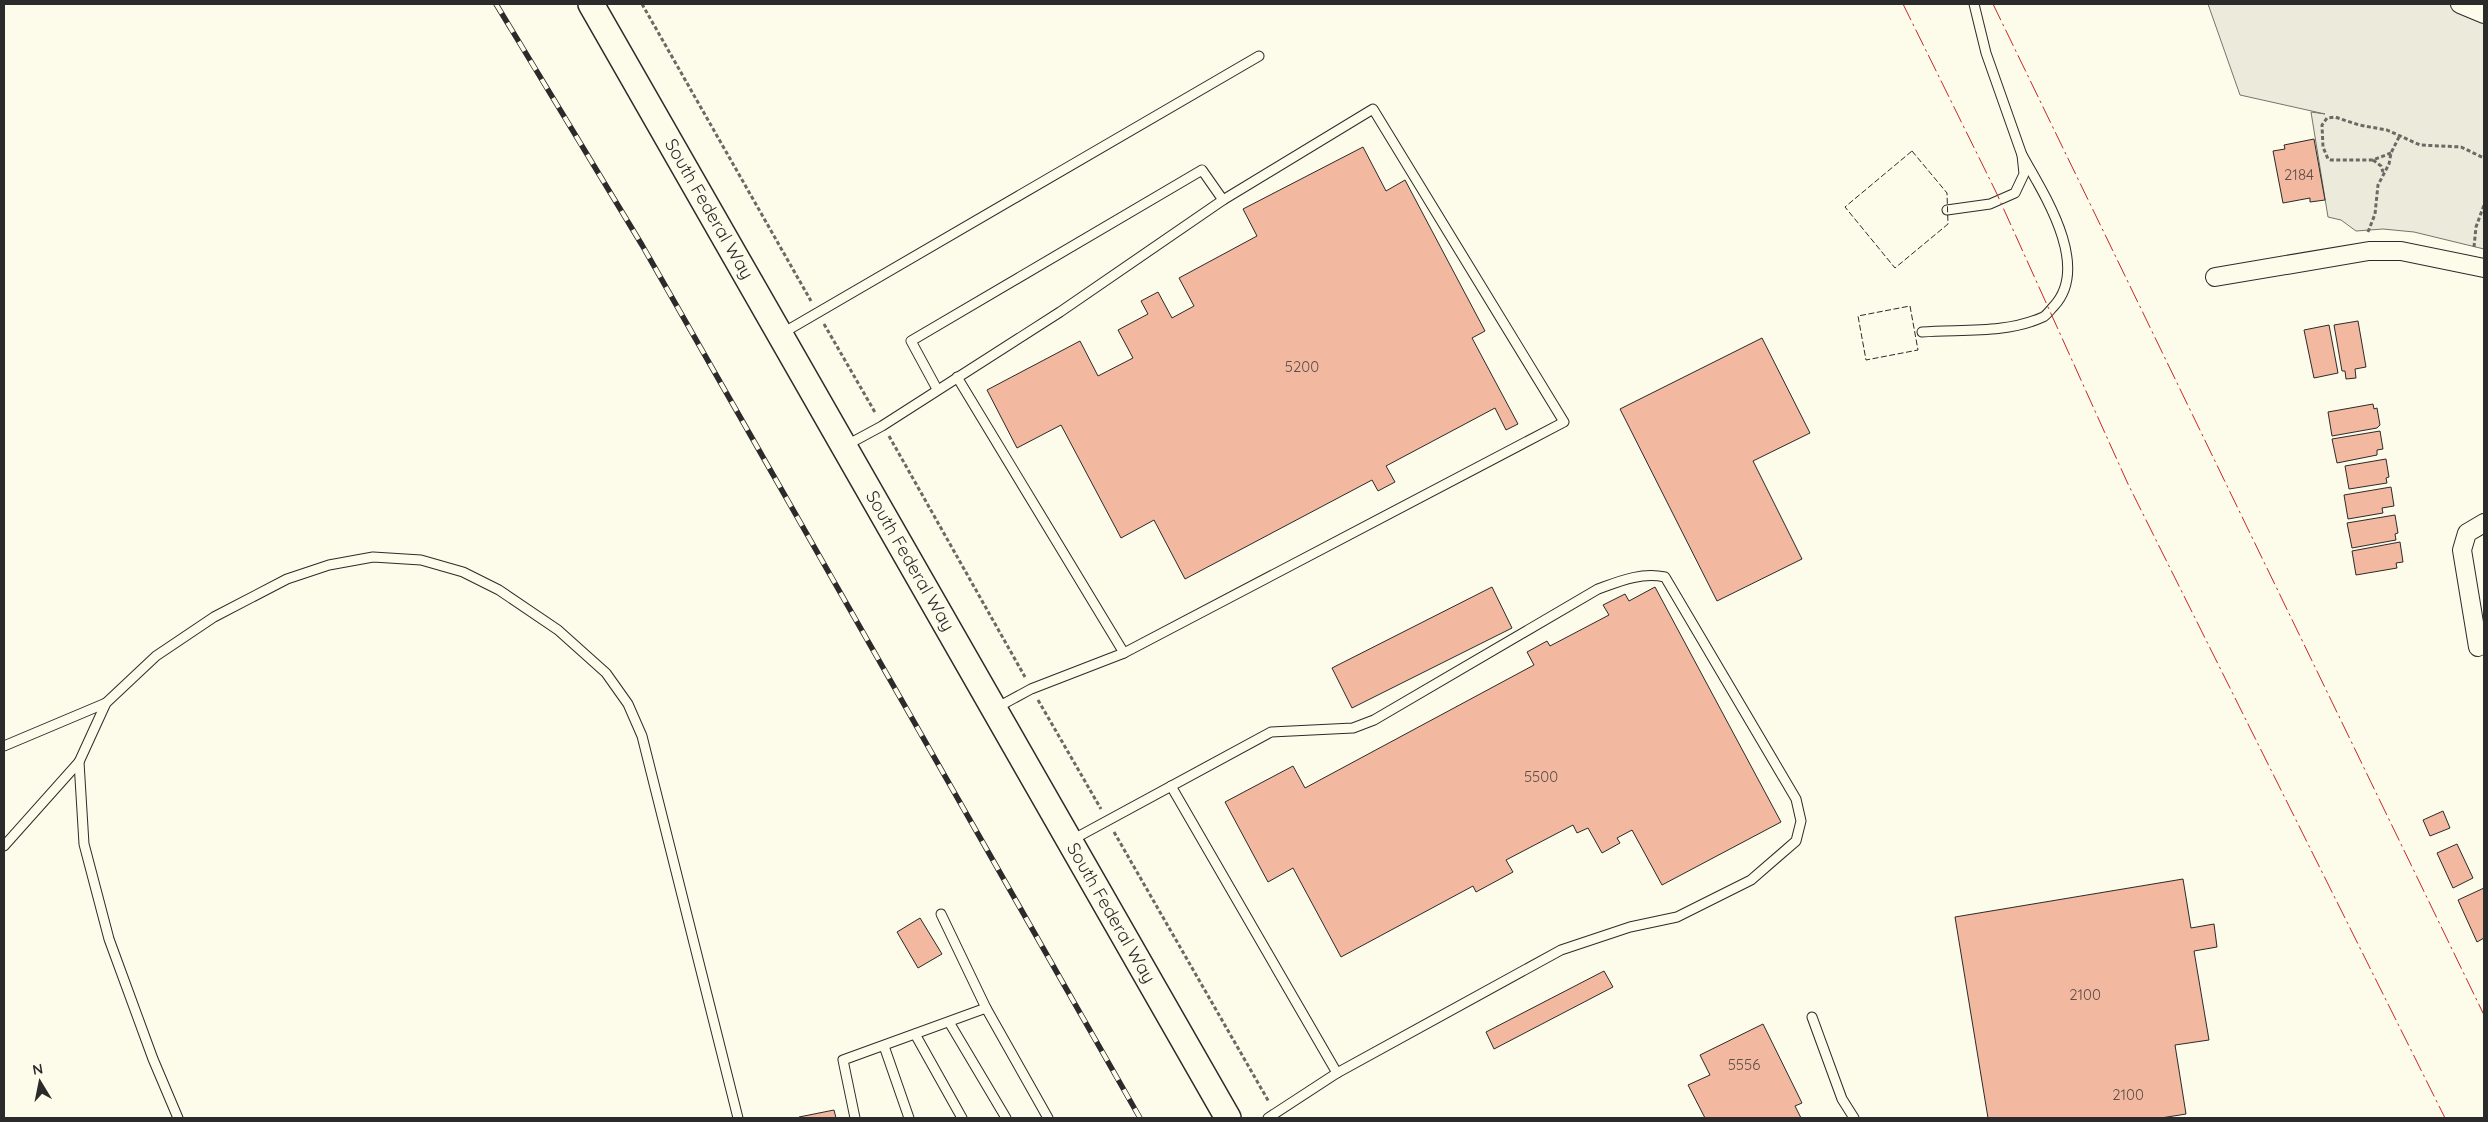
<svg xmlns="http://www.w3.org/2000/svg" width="2488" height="1122" font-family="Quicksand,sans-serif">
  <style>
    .green { fill: #ecebdb; stroke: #74746e }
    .building { fill: #f2b8a0; stroke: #2b2b2b }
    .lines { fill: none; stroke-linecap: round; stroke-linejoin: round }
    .lane-casing { stroke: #2b2b2b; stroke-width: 11 }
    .street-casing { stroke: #2b2b2b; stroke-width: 20 }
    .secondary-casing { stroke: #2b2b2b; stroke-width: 28 }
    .path { stroke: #6a6964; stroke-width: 3; stroke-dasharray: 4 2.5; stroke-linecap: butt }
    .lane { stroke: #fdfbea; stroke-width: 9 }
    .street { stroke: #fdfbea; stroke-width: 18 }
    .secondary { stroke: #fdfbea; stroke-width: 25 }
    .rail-casing { stroke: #2b2b2b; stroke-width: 5.5 }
    .rail { stroke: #fdfbea; stroke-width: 4; stroke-dasharray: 11; stroke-linecap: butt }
    .fence { stroke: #2b2b2b; stroke-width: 1; stroke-dasharray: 6 2.5; stroke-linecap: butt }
    .power { stroke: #c62828; stroke-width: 1; stroke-dasharray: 18 4 2.5 4; stroke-linecap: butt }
    .labels { text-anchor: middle; stroke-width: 4; stroke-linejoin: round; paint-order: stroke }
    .number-label { font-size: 15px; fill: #5d4e48 }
    .street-label { font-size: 18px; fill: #2b2b2b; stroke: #fdfbea }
  </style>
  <rect width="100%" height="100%" fill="#fdfbea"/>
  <path class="green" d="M2208 4H2484V249L2414 232 2383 229 2356 231 2341 220 2328 217 2311 112 2325 114 2240 95Z"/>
  <g class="building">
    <path d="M2314 139 2325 200 2310 202V198L2283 203 2273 151 2285 149 2284 145Z"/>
    <path d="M1363 147 1386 191 1405 180 1485 331 1472 338 1518 424 1506 430 1495 408 1386 466 1395 482 1378 491 1372 480 1185 579 1154 520 1121 538 1061 425 1017 448 987 390 1080 341 1098 376 1133 358 1118 330 1148 314 1141 301 1158 292 1172 318 1194 306 1179 278 1257 236 1243 209Z"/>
    <path d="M2358 321 2366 367 2355 369 2356 378 2346 379 2345 371H2342L2334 325Z"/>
    <path d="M2329 325 2338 373 2314 378 2304 330Z"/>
    <path d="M1762 338 1810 433 1753 461 1802 559 1717 601 1620 409Z"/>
    <path d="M2373 404 2374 409 2377 408 2380 425 2377 428 2332 436 2328 412Z"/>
    <path d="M2380 431 2383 449 2377 450V455L2337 463 2332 439Z"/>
    <path d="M2386 459 2389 477 2386 478 2387 483 2349 489 2345 466Z"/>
    <path d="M2391 487 2394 506 2382 508 2383 513 2348 519 2344 495Z"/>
    <path d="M2395 515 2398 533 2395 534 2396 540 2352 548 2347 523Z"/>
    <path d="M2400 542 2403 562 2396 563 2397 568 2356 575 2352 551Z"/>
    <path d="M1492 587 1512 628 1352 708 1332 668Z"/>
    <path d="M1655 587 1781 822 1662 885 1632 830 1617 838 1620 843 1602 853 1588 828 1577 833 1573 825 1506 860 1513 872 1476 892 1473 886 1341 957 1293 868 1268 882 1225 802 1293 766 1305 788 1534 665 1527 652 1547 641 1550 646 1609 615 1603 605 1625 594 1629 601Z"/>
    <path d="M2443 811 2450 828 2430 836 2423 820Z"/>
    <path d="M2457 844 2473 878 2453 888 2437 853Z"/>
    <path d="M2183 879 2191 928 2214 924 2217 947 2194 951 2209 1040 2175 1045 2186 1114 2161 1118H1988L1955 917Z"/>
    <path d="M2484 888V938L2477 942 2458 900Z"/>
    <path d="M920 918 942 954 918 968 897 932Z"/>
    <path d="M1604 971 1613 987 1494 1049 1486 1032Z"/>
    <path d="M1763 1024 1802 1103 1795 1106 1801 1118H1705L1688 1085 1710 1075 1700 1055Z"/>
    <path d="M834 1110 836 1118H800L799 1117Z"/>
  </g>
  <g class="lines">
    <defs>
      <g id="lane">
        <path d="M1947 210 1990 204 2015 193 2024 174 2022 155 1986 53 1974 4"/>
        <path d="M1922 332C1961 329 2006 334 2043 317 2047 315 2050 310 2054 306 2091 266 2044 194 2022 155"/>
        <path d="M781 334 1259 56"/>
        <path d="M957 377 1124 653"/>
        <path d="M937 389 911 341 1202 170 1223 200"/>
        <path d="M845 446 882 426 1060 312 1223 200 1373 109 1564 422 1124 653 1031 689 996 708"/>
        <path d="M4 746 106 703"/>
        <path d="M1171 786 1337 1073"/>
        <path d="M1070 841 1271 732 1353 728 1374 720 1598 589C1620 581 1641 572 1665 577L1796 799 1801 821 1796 841 1751 880 1677 917 1630 927 1561 950 1337 1073 1268 1118"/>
        <path d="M4 846 79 762"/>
        <path d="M941 914 986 1008"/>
        <path d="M1812 1017 1842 1099 1854 1118"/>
        <path d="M949 1022 1006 1118"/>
        <path d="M915 1034 962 1118"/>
        <path d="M884 1046 909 1118"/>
        <path d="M178 1118 153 1059 109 939 84 844 79 762 106 703 156 656 214 617 287 579 329 565 373 557 421 560 463 572 499 590 558 630 606 673 628 704 642 736 738 1118"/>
        <path d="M855 1118 843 1060 986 1008 1048 1118"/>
      </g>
      <g id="street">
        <path d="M2460 4 2484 14"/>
        <path d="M2215 277 2369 251H2401L2484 268"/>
        <path d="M2478 647 2462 550 2467 533 2484 523"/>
      </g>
      <path id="secondary" d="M591 4 1228 1118"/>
    </defs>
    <use href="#lane" class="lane-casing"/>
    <use href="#street" class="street-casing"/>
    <use href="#secondary" class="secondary-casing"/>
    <g class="path">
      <path d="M642 4 811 301"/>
      <path d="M2391 153 2373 160H2331L2328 159 2323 147 2322 125 2327 118 2335 117 2359 125 2387 130 2420 145 2461 147 2484 158"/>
      <path d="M2373 160 2381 166 2383 172"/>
      <path d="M2368 232 2375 214 2378 185 2389 164 2391 153 2399 137"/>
      <path d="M2474 247 2476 227 2484 205"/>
      <path d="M824 324 876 414"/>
      <path d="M889 436 1025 677"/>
      <path d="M1038 700 1101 809"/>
      <path d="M1114 832 1269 1102"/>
    </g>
    <use href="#lane" class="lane"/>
    <use href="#street" class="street"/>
    <use href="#secondary" class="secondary"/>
    <defs>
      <path id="rail" d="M496 4 642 245 1140 1118"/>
    </defs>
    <use href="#rail" class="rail-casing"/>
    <use href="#rail" class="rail"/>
    <g class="fence">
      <path d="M1912 151 1947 193 1948 224 1895 268 1845 207Z"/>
      <path d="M1910 306 1918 350 1866 360 1858 316Z"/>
    </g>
    <g class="power">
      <path d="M1903 4 1996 192 2128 484 2445 1118"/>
      <path d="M1993 4 2484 1015"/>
    </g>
  </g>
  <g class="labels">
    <g class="number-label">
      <text x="2299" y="180">2184</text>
      <text x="1302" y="372">5200</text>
      <text x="1541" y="782">5500</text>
      <text x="2085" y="1000">2100</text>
      <text x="1744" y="1070">5556</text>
      <text x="2128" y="1100">2100</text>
    </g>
    <g class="street-label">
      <text transform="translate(709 209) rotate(60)" y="6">South Federal Way</text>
      <text transform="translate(910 561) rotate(60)" y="6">South Federal Way</text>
      <text transform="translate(1111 913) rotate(60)" y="6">South Federal Way</text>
    </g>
  </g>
  <rect width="2488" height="1122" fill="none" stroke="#2b2b2b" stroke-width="10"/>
  <g transform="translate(40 1082) rotate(350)" stroke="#fdfbea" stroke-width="4" paint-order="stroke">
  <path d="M0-4L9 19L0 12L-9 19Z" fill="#2b2b2b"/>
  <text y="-8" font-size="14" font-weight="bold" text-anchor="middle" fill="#2b2b2b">N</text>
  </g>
</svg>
